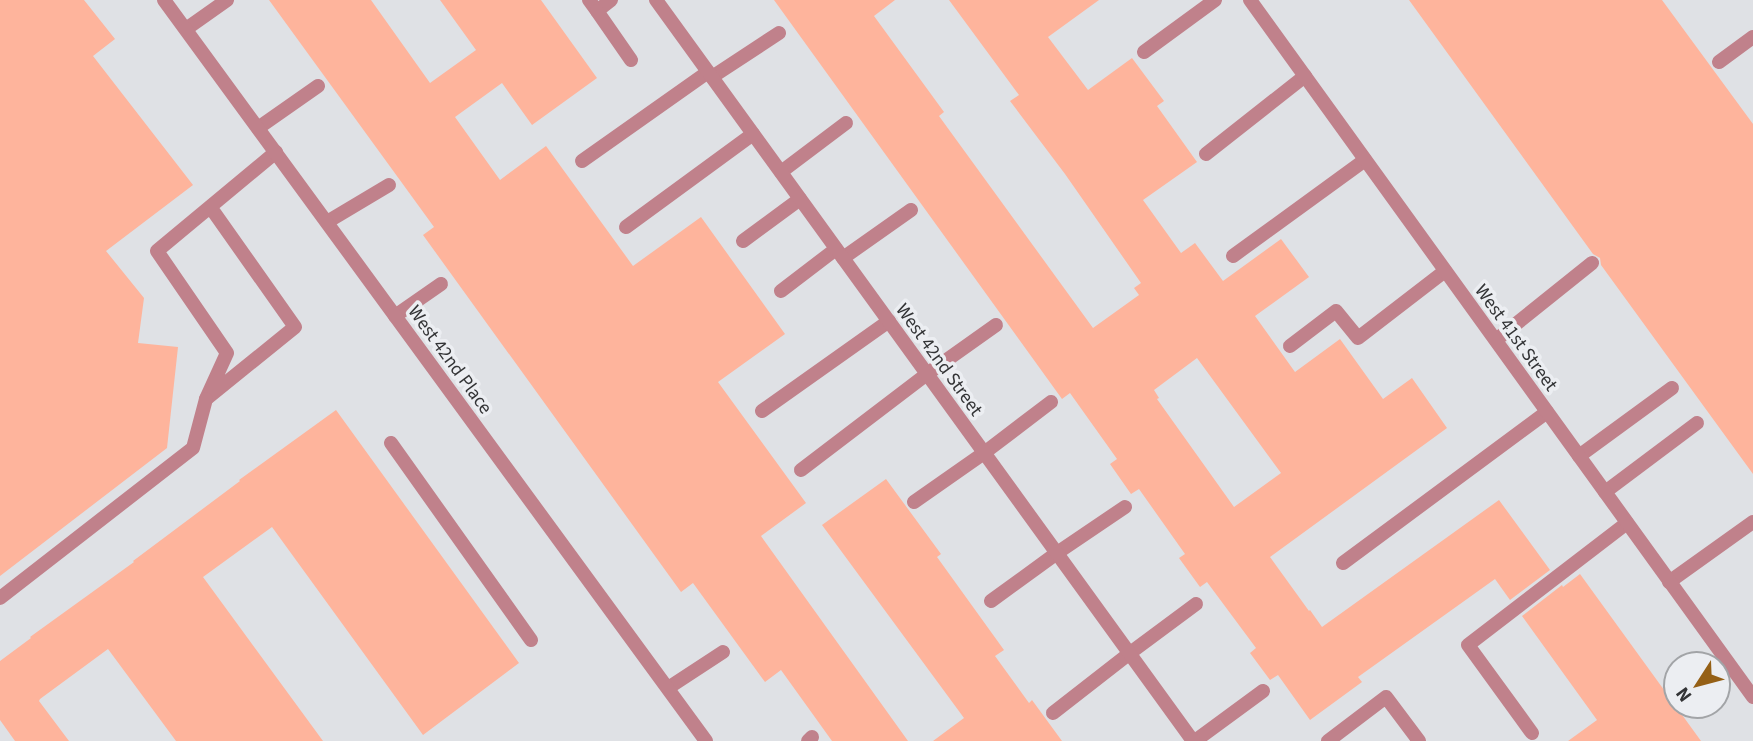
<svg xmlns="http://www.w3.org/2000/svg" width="1753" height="741" font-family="'Source Sans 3',sans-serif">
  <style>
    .building { fill: #feb49c; fill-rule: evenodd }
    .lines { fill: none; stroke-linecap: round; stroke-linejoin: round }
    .service { stroke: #c0818b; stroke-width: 14 }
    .minor { stroke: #c0818b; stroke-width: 14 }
    .tertiary { stroke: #c0818b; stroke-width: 14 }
    .labels { text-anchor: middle; stroke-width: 7; stroke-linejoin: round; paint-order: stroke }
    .street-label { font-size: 19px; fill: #333436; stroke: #eceef2 }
  </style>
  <rect width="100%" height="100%" fill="#dfe1e5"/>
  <g class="building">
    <path d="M0 0H84L115 39 93 56 193 185 106 251 144 298 138 343 178 347 167 448 0 576Z"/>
    <path d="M269 0H371L430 83 476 50 440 0H541L597 78 532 125 502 83 455 117 500 180 546 146 633 266 701 217 785 334 718 382 806 503 761 536 908 741H832L781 670 765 682 693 583 681 592 423 235 434 227Z"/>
    <path d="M774 0H895L874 16 944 112 939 116 1093 328 1139 295 1134 288 1141 283 1065 174 1010 101 1019 95 949 0H1099L1048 37 1088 90 1132 58 1164 101 1157 106 1197 162 1143 200 1181 253 1195 243 1223 281 1281 239 1309 277 1255 316 1295 372 1340 339 1383 399 1412 378 1447 428 1270 557 1309 611 1310 610 1322 627 1499 500 1550 570 1510 600 1495 579 1358 677 1362 682 1310 720 1278 675 1270 680 1250 653 1256 648 1207 582 1200 587 1179 558 1185 554 1139 489 1131 494 1110 464 1117 459 1070 393 1062 399ZM1197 358 1281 473 1234 507 1157 399 1159 398 1154 390Z"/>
    <path d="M1409 0H1662L1753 124V474L1601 265 1600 258 1593 254Z"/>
    <path d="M336 410 519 663 423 735 272 527 203 577 323 741H176L108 649 40 699 39 701 69 741H15L0 720V661L31 638 30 637 134 562 133 561 240 481 239 480Z"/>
    <path d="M886 479 941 554 937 557 1004 650 995 656 1029 703 1032 700 1062 741H933L964 718 822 525Z"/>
    <path d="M1580 574 1701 741H1568L1597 720 1522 616 1562 585 1563 587Z"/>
  </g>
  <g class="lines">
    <g class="service">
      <path d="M589 0 597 11 611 0"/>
      <path d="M597 11 631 60"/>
      <path d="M186 29 227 0"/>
      <path d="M1144 52 1215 0"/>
      <path d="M1719 62 1753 37"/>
      <path d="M712 77 779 33"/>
      <path d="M258 128 318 86"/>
      <path d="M1206 154 1305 76"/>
      <path d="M582 161 708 72"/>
      <path d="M781 172 846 123"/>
      <path d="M211 208 295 327 206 399 227 353 157 251 276 152"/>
      <path d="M327 222 389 185"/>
      <path d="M626 227 753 134"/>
      <path d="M743 241 800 199"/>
      <path d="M1233 256 1365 160"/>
      <path d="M843 258 911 210"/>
      <path d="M781 291 836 249"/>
      <path d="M395 316 441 284"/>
      <path d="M1496 340 1592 263"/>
      <path d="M1290 346 1336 311 1358 338 1445 271"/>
      <path d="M762 411 889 321"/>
      <path d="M391 443 531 640"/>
      <path d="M1579 456 1672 388"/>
      <path d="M801 470 927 374 996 325"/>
      <path d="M1605 492 1697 423"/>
      <path d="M914 502 984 453 1051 402"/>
      <path d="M1343 563 1547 412"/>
      <path d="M1669 582 1753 522"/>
      <path d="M0 598 193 448 206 399"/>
      <path d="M991 601 1057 553 1125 507"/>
      <path d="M668 688 723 652"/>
      <path d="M1053 713 1130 653 1196 604"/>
      <path d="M1532 733 1468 645 1627 523"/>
      <path d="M808 741 812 737"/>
      <path d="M1195 741 1263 691"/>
      <path d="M1328 741 1386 697 1419 741"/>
    </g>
    <g class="minor">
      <path d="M164 0 706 741"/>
      <path d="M656 0 1193 741"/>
    </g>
    <path class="tertiary" d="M1250 0 1753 697"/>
  </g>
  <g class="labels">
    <g class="street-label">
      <text transform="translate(1517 337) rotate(54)" y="7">West 41st Street</text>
      <text transform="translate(451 359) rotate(54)" y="7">West 42nd Place</text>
      <text transform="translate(940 359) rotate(54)" y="7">West 42nd Street</text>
    </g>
  </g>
  <g transform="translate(1697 685) rotate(234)"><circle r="33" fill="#eceef2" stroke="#a2a4a7" stroke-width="2"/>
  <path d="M0-5L12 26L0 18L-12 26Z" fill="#956016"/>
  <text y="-10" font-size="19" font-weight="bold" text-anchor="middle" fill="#333436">N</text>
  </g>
</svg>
